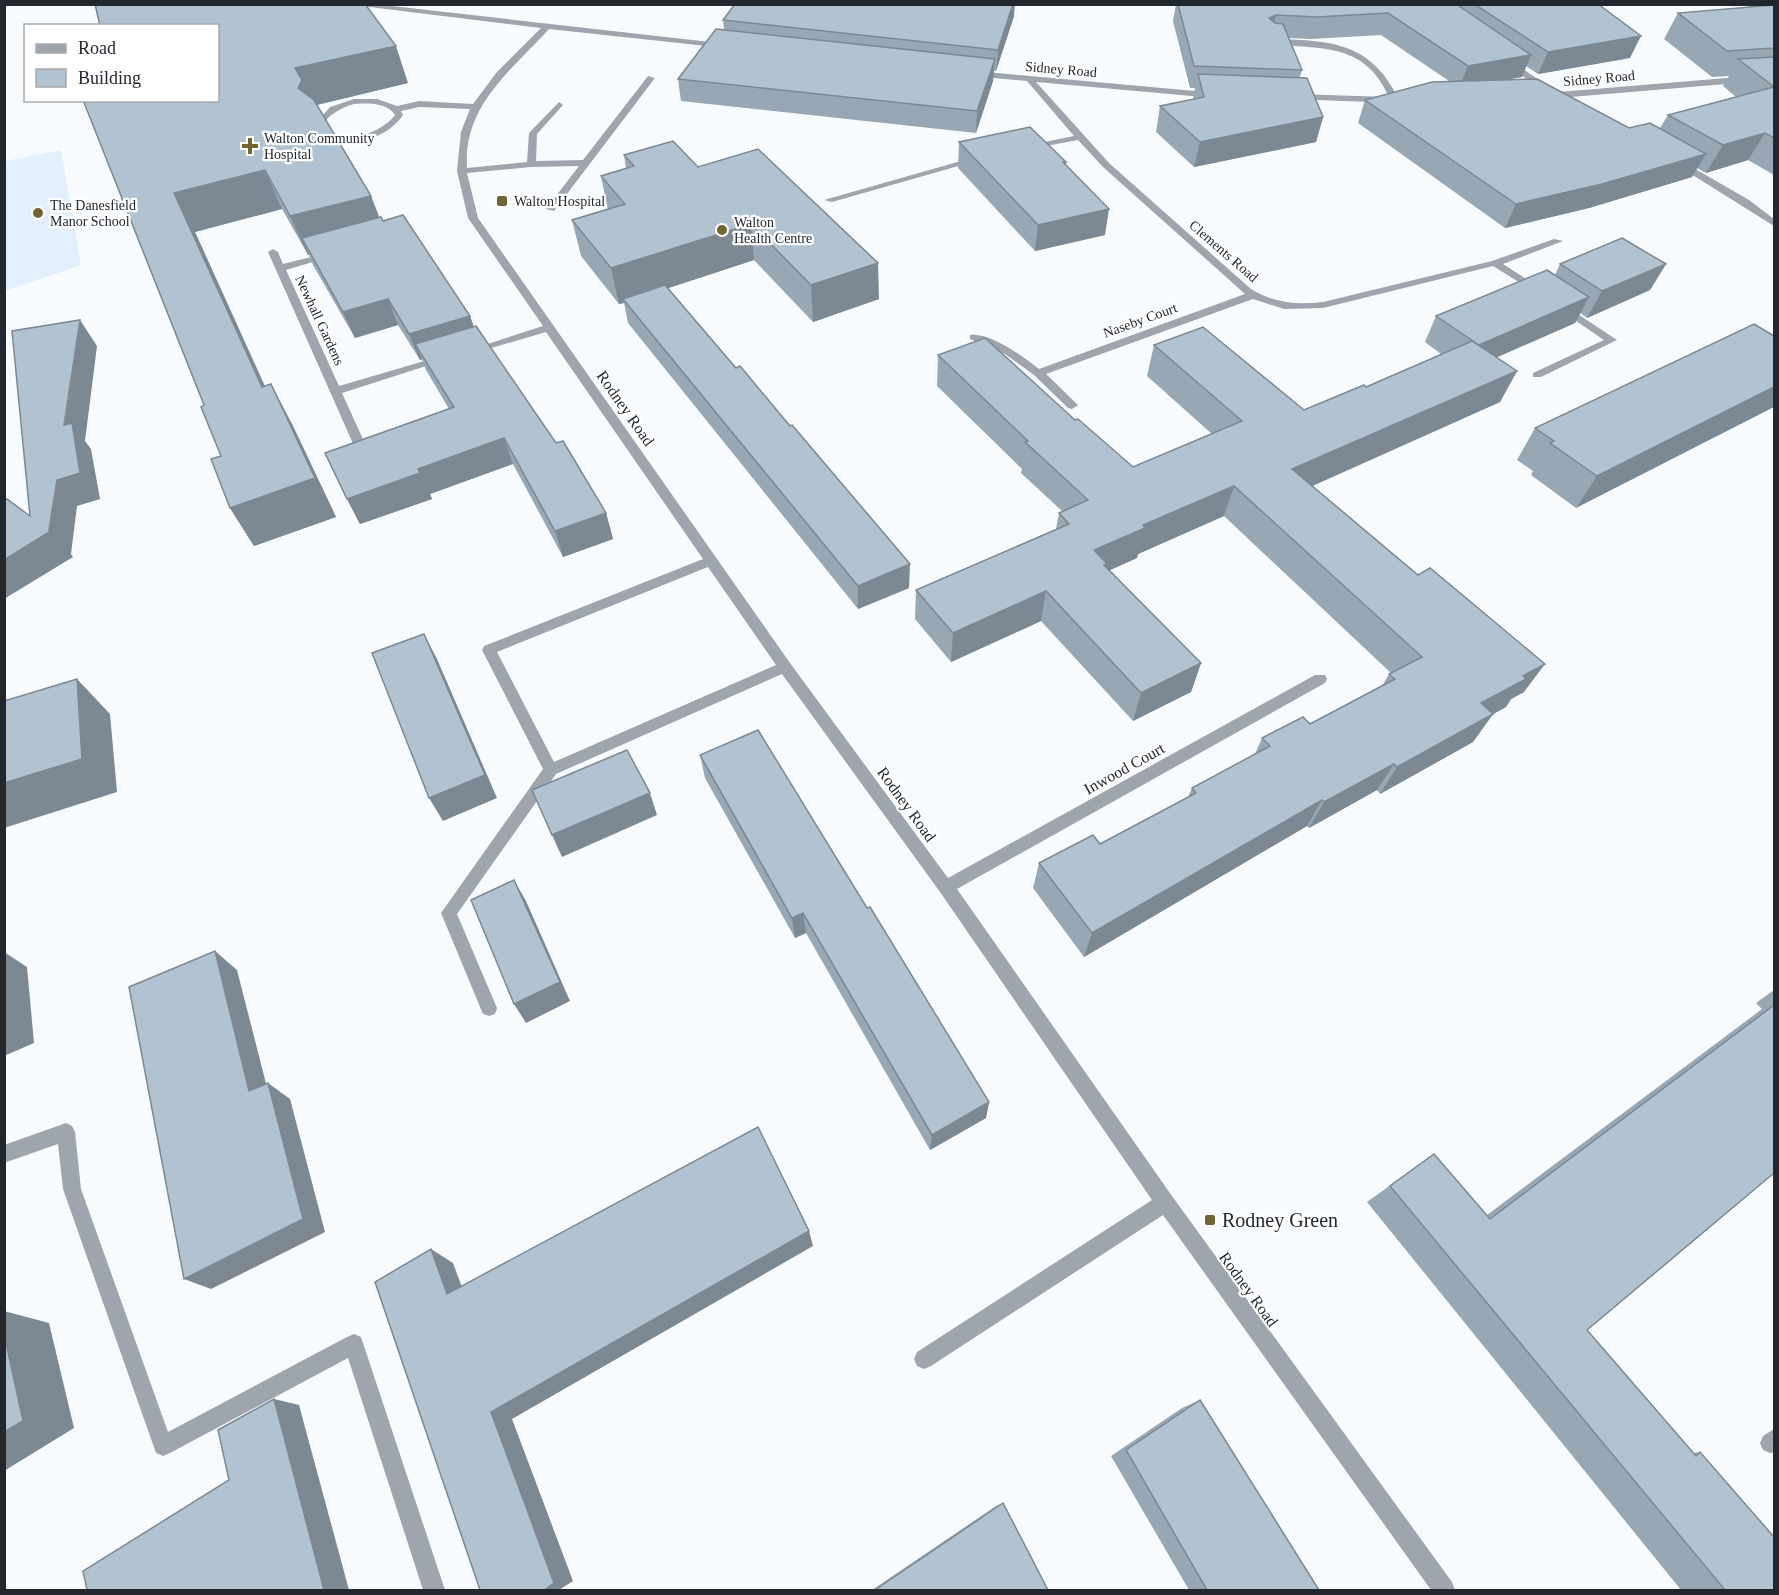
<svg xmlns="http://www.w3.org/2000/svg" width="1779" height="1595" font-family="'Times New Roman',serif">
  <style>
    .built { fill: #e2f0fd }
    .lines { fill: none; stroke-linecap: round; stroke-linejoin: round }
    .minor { fill: #9ea5ac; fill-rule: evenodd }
    .wall { fill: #98a7b4 }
    .shaded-wall { fill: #7c8892 }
    .building { fill: #b1c2d1; stroke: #7c8892; stroke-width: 1.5 }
    .poi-dot { fill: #706532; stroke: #fff; stroke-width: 2 }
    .labels { text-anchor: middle; stroke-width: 4.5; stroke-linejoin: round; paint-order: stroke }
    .far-street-label { font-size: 14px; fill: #21272d; stroke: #fff }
    .far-poi-label { font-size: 14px; fill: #21272d; stroke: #fff; text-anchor: start }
    .street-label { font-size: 16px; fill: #21272d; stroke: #fff }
    .near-poi-label { font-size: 20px; fill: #21272d; stroke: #fff; text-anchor: start }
  </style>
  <rect width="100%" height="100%" fill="#f8fbfe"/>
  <path class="built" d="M61 150 81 265 5 291V161Z"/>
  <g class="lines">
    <g class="minor">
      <path d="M345 4H374L728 44 729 46 725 48 549 29C511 71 463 105 467 168L527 162 529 133 559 102 563 105 537 134 536 161 583 160 648 76 655 78 554 211 546 209 579 166 531 167 467 173 478 218 790 663 948 878 1315 675H1325L1327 679 1325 683 957 889 1172 1196 1452 1582 1455 1590H1431L1163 1215 931 1366 924 1369 917 1366 914 1359 917 1352 1152 1200 940 892 782 674 556 774 457 914 497 1008 495 1014 489 1016 483 1014 441 913 543 769 482 650 484 646 703 559 546 332 471 354 466 351 543 326 468 218 457 171 461 132 470 109 419 107 401 111 403 115C385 142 336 154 315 124L330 107 354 99H377L397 106 419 101 473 104 497 72 541 28ZM354 104C367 103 387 102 395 115 380 135 340 146 323 124 331 113 341 108 354 104ZM708 567 776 665 554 762 497 652Z"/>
      <path d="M1270 39C1329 40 1371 41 1399 100L1395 103 1292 99 1291 97 1295 94 1389 97C1363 39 1318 51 1267 43V39Z"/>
      <path d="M1505 60H1511L1551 89 1544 91 1505 64Z"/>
      <path d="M975 71 1217 93 1218 95 1214 98 1036 82 1109 163 1251 289C1274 303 1296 305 1323 302L1492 261 1554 239 1563 241 1503 264 1542 289V293L1538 294 1493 266 1323 308 1284 309 1253 299 1046 374 1078 405 1072 409 1068 408 1034 375 1005 354 970 339V335C990 332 1024 357 1039 369L1245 294 1103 167 1078 140 1025 150V146L1074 136 1027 81 972 76 971 74Z"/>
      <path d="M1774 74V80L1547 99 1543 96 1547 93Z"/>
      <path d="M975 157 983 159 832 202 824 200Z"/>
      <path d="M1678 159 1749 200 1774 219V226L1675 164 1673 162Z"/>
      <path d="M273 249 278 252 283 264 331 252 336 255 286 270 339 386 438 357H446L448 359 342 393 367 448 365 451H357L355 448 268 252Z"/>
      <path d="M1561 303 1617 340 1541 377H1533V373L1604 340 1557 308 1556 306Z"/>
      <path d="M66 1123 72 1126 75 1132 81 1189 168 1432 347 1337 354 1334 361 1337 445 1590H423L348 1358 170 1453 163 1456 156 1453 63 1189 58 1144 4 1163V1145Z"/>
      <path d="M1774 1429V1452L1770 1453 1763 1450 1760 1443 1763 1436Z"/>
    </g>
  </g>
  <g class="wall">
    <path d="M1176 4H1598L1630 58 1538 74 1526 66 1522 77 1509 79 1629 128H1660L1668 115 1736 97 1723 86 1729 76 1712 77 1664 39 1678 13 1750 7 1746 4H1774V175L1748 160 1706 173 1697 168 1692 177 1589 208 1505 228 1358 123 1365 100 1449 81 1381 35 1311 39 1288 38 1302 70 1300 77 1323 117 1316 142 1194 167 1156 132 1160 106 1193 100 1195 88H1190L1173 21Z"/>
    <path d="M1014 16 996 71H994L993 81 976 133 681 101 678 79 724 29 723 20Z"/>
    <path d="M408 83 317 105 371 196 379 217 470 316 474 327 606 513 613 539 563 557 513 464 430 494 432 499 360 524 347 499 449 409 426 370 422 359 420 360 398 325 355 338 313 265 309 255H308L282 209 195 232 265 386 292 424 336 517 254 546 230 508 221 456 204 405 83 100H218Z"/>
    <path d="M959 142 1066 162V165L1105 235 1035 251 958 168Z"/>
    <path d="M624 155 698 167 879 299 813 322 754 260 668 288 909 588 858 609 628 323 624 303 619 304 581 256 572 220 608 210 601 176 626 168Z"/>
    <path d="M1560 264H1666L1650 290 1587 318 1580 313 1575 323 1497 357 1517 371 1500 402 1312 486 1524 692 1511 699 1506 707 1493 714 1473 742 1380 794 1377 790 1309 828 1307 826 1084 957 1033 888 1039 863 1100 844 1188 797 1192 788 1255 754 1262 738 1310 724 1382 686 1389 674 1391 673 1224 516 1138 554 1137 558 1109 570 1201 663 1191 692 1133 721 1041 621 951 662 915 619 916 590 1056 529 1059 513 1062 511 1021 473 1022 469 937 386 938 355 1075 420 1133 467 1212 434 1147 376 1154 345 1304 410 1366 387 1441 354 1425 342 1436 316 1555 275Z"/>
    <path d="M1754 324 1576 508 1531 475 1533 471 1517 460 1535 428Z"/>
    <path d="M700 755 867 908 989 1102 986 1118 930 1150 806 933 795 938 705 778Z"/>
    <path d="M1774 990V1173L1587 1330 1693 1453 1700 1452 1774 1590H1681L1367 1202 1434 1154 1487 1215 1762 1009 1756 1003Z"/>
    <path d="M1200 1400 1319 1590H1189L1111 1456 1182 1408Z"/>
    <path d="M1003 1503 1048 1590H872L996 1506Z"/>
  </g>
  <g class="shaded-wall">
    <path d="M1013 4H1015L1014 16 996 71 998 50Z"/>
    <path d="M1276 15 1270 37 1269 18Z"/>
    <path d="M1641 36 1630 58 1538 74 1548 52Z"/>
    <path d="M396 46 408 83 312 106 298 88 295 68Z"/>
    <path d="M1531 55 1522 77 1459 88 1468 66Z"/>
    <path d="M995 59 993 81 976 133 977 111Z"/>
    <path d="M1323 117 1316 142 1194 167 1200 142Z"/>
    <path d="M1765 133 1748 160 1706 173 1723 145Z"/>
    <path d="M1706 154 1692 177 1589 208 1505 228 1516 204Z"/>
    <path d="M265 170 282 209 195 232 283 427 262 387 174 193Z"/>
    <path d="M371 196 386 235 302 238 309 255H308L290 216Z"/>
    <path d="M1109 209 1105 235 1035 251 1038 225Z"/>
    <path d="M751 224 754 260 626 302 623 299 624 303 619 304 611 268Z"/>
    <path d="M878 263 879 299 813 322 811 285Z"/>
    <path d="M1666 264 1650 290 1587 318 1602 291Z"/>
    <path d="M1589 297 1575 323 1466 371 1479 345Z"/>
    <path d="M388 299 398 325 355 338 343 312Z"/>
    <path d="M470 316 479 343 415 344 422 359 420 360 409 334Z"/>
    <path d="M80 320 97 346 85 441 91 449 100 499 77 506 71 554 73 557 4 599V560L49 530Z"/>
    <path d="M1517 371 1500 402 1281 500 1292 469Z"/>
    <path d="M271 384 292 424 336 517 254 546 230 508Z"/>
    <path d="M1774 387V407L1576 508 1597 476Z"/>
    <path d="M504 438 513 464 430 494 432 499 360 524 347 499 418 469Z"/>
    <path d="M1234 486 1224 516 1138 554 1137 558 1106 572 1094 550 1143 525Z"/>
    <path d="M606 513 613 539 563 557 555 531Z"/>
    <path d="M910 564 909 588 858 609V586Z"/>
    <path d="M1046 591 1041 621 951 662 953 633Z"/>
    <path d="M424 634 437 659 497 798 443 821 429 798Z"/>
    <path d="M1201 663 1191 692 1133 721 1141 693Z"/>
    <path d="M1545 664 1524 692 1511 699 1506 707 1462 731 1481 703 1523 676Z"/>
    <path d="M77 679 110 714 117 792 4 828V783Z"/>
    <path d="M1493 714 1473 742 1380 794 1397 767Z"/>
    <path d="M1394 764 1377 790 1309 828 1324 802Z"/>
    <path d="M650 793 657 815 562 857 552 835Z"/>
    <path d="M1322 800 1307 826 1084 957 1092 933Z"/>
    <path d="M514 880 526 901 570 1001 526 1023 514 1004Z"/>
    <path d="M803 913 806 933 795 938 792 918Z"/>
    <path d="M215 951 237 970 272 1107 249 1091Z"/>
    <path d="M4 952 27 967 34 1043 4 1056Z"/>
    <path d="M268 1083 290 1099 325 1232 211 1289 184 1279Z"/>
    <path d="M989 1102 986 1118 930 1150 932 1135Z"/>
    <path d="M809 1231 813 1246 512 1419 573 1581 559 1590H544L491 1412Z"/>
    <path d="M431 1249 453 1263 469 1306 447 1294Z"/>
    <path d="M4 1311 49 1323 74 1428 4 1471Z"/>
    <path d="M274 1399 299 1405 349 1590H324Z"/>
  </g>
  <g class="building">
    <path d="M95 4H365L396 46 295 68 302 80 298 88 314 100 371 196 290 216 265 170 174 193 262 387 271 384 315 478 230 508 211 459 221 456 201 407 204 405 83 100H218V26H100Z"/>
    <path d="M735 4H1013L998 50 723 20Z"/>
    <path d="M1178 4H1456L1531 55 1468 66 1388 13 1317 17 1276 15 1269 18 1275 23 1283 24 1302 70 1194 66Z"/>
    <path d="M1474 4H1598L1641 36 1548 52Z"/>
    <path d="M1774 5V48L1727 51 1678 13Z"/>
    <path d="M716 29 995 59 977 111 678 79Z"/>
    <path d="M1774 57V138L1765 133 1723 145 1668 115 1774 87 1738 59Z"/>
    <path d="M1198 74 1307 78 1323 117 1200 142 1160 106 1204 97Z"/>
    <path d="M1537 79 1629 128 1650 123 1706 154 1602 184 1516 204 1365 100 1432 82Z"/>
    <path d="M1030 127 1066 162H1063L1109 209 1038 225 959 142Z"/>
    <path d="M673 141 698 167 758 149 878 263 811 285 751 224 611 268 572 220 625 204 601 176 634 166 624 155Z"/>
    <path d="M403 215 470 316 409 334 388 299 343 312 302 238 381 217 383 221Z"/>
    <path d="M1622 238 1666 264 1602 291 1560 264Z"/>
    <path d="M1547 270 1589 297 1479 345 1436 316Z"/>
    <path d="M665 285 736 368 740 366 790 426 792 425 910 564 858 586 623 299Z"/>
    <path d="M80 320 64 425 72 423 80 473 57 480 49 530 51 531 4 560V501L7 499 30 516 12 331Z"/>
    <path d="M1754 324 1774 336V387L1597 476 1550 443 1554 441 1535 428Z"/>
    <path d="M476 326 556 443 563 441 606 513 555 531 504 438 418 469 420 473 347 499 325 453 454 407 415 344Z"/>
    <path d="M1203 327 1304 410 1364 385 1366 387 1472 341 1517 371 1292 469 1418 575 1430 568 1545 664 1523 676 1526 679 1481 703 1493 714 1397 767 1394 764 1324 802 1322 800 1092 933 1039 863 1093 835 1100 844 1196 793 1192 788 1270 746 1262 738 1303 717 1310 724 1395 679 1389 674 1422 657 1234 486 1143 525 1145 528 1094 550 1107 564 1104 565 1201 663 1141 693 1046 591 953 633 916 590 1069 524 1059 513 1088 500 1025 442 1028 441 938 355 985 338 1075 420 1078 419 1133 467 1242 421 1154 345Z"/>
    <path d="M424 634 485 775 429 798 372 653Z"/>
    <path d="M77 679 82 759 4 783V701Z"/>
    <path d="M758 730 867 908 870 907 989 1102 932 1135 803 913 792 918 700 755Z"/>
    <path d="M627 750 650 793 552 835 532 790Z"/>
    <path d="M514 880 560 982 514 1004 471 900Z"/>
    <path d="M215 951 249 1091 268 1083 303 1219 184 1279 129 987Z"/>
    <path d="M1774 1005V1173L1587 1330 1696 1456 1700 1452 1774 1537V1590H1725L1390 1186 1434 1154 1490 1219Z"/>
    <path d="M758 1127 809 1231 491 1412 554 1583 544 1590H480L375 1282 431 1249 447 1294Z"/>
    <path d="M4 1334 23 1421 4 1432Z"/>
    <path d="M274 1399 324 1590H87L83 1571 229 1480 218 1430Z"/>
    <path d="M1200 1400 1319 1590H1207L1126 1450Z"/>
    <path d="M1003 1503 1048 1590H875Z"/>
  </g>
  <g class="poi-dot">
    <path d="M247 137h6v6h6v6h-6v6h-6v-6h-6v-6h6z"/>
    <rect x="496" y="195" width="12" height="12" rx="3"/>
    <circle cx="38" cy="213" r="6"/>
    <circle cx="722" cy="230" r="6"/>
    <rect x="1204" y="1214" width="12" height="12" rx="3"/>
  </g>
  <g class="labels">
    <g class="far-street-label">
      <text transform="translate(1061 69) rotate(5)" y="5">Sidney Road</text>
      <text transform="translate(1599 78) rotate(-5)" y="5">Sidney Road</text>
      <text transform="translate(1224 251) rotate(41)" y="5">Clements Road</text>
      <text transform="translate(320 320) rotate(65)" y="5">Newhall Gardens</text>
      <text transform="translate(1140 320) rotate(-20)" y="5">Naseby Court</text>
    </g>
    <g class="far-poi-label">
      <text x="264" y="143">Walton Community<tspan x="264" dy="16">Hospital</tspan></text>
      <text x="514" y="206">Walton Hospital</text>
      <text x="50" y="210">The Danesfield<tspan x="50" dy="16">Manor School</tspan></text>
      <text x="734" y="227">Walton<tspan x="734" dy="16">Health Centre</tspan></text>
    </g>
    <g class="street-label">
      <text transform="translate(626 408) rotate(55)" y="6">Rodney Road</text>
      <text transform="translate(1124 768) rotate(-29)" y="6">Inwood Court</text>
      <text transform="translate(907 804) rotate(54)" y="6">Rodney Road</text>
      <text transform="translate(1249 1289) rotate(54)" y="6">Rodney Road</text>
    </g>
    <g class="near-poi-label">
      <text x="1222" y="1227">Rodney Green</text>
    </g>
  </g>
  <rect width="1779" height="1595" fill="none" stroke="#21272d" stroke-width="12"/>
  <rect x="24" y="24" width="195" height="78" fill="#ffffff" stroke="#a6a9ab" stroke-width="1.5"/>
  <rect x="36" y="44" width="30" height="9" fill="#9ea5ac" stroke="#a6a9ab" stroke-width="1.5"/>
  <text x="78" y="54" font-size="18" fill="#21272d">Road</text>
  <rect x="36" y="69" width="30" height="18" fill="#b1c2d1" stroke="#a6a9ab" stroke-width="1.5"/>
  <text x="78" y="84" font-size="18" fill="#21272d">Building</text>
</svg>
